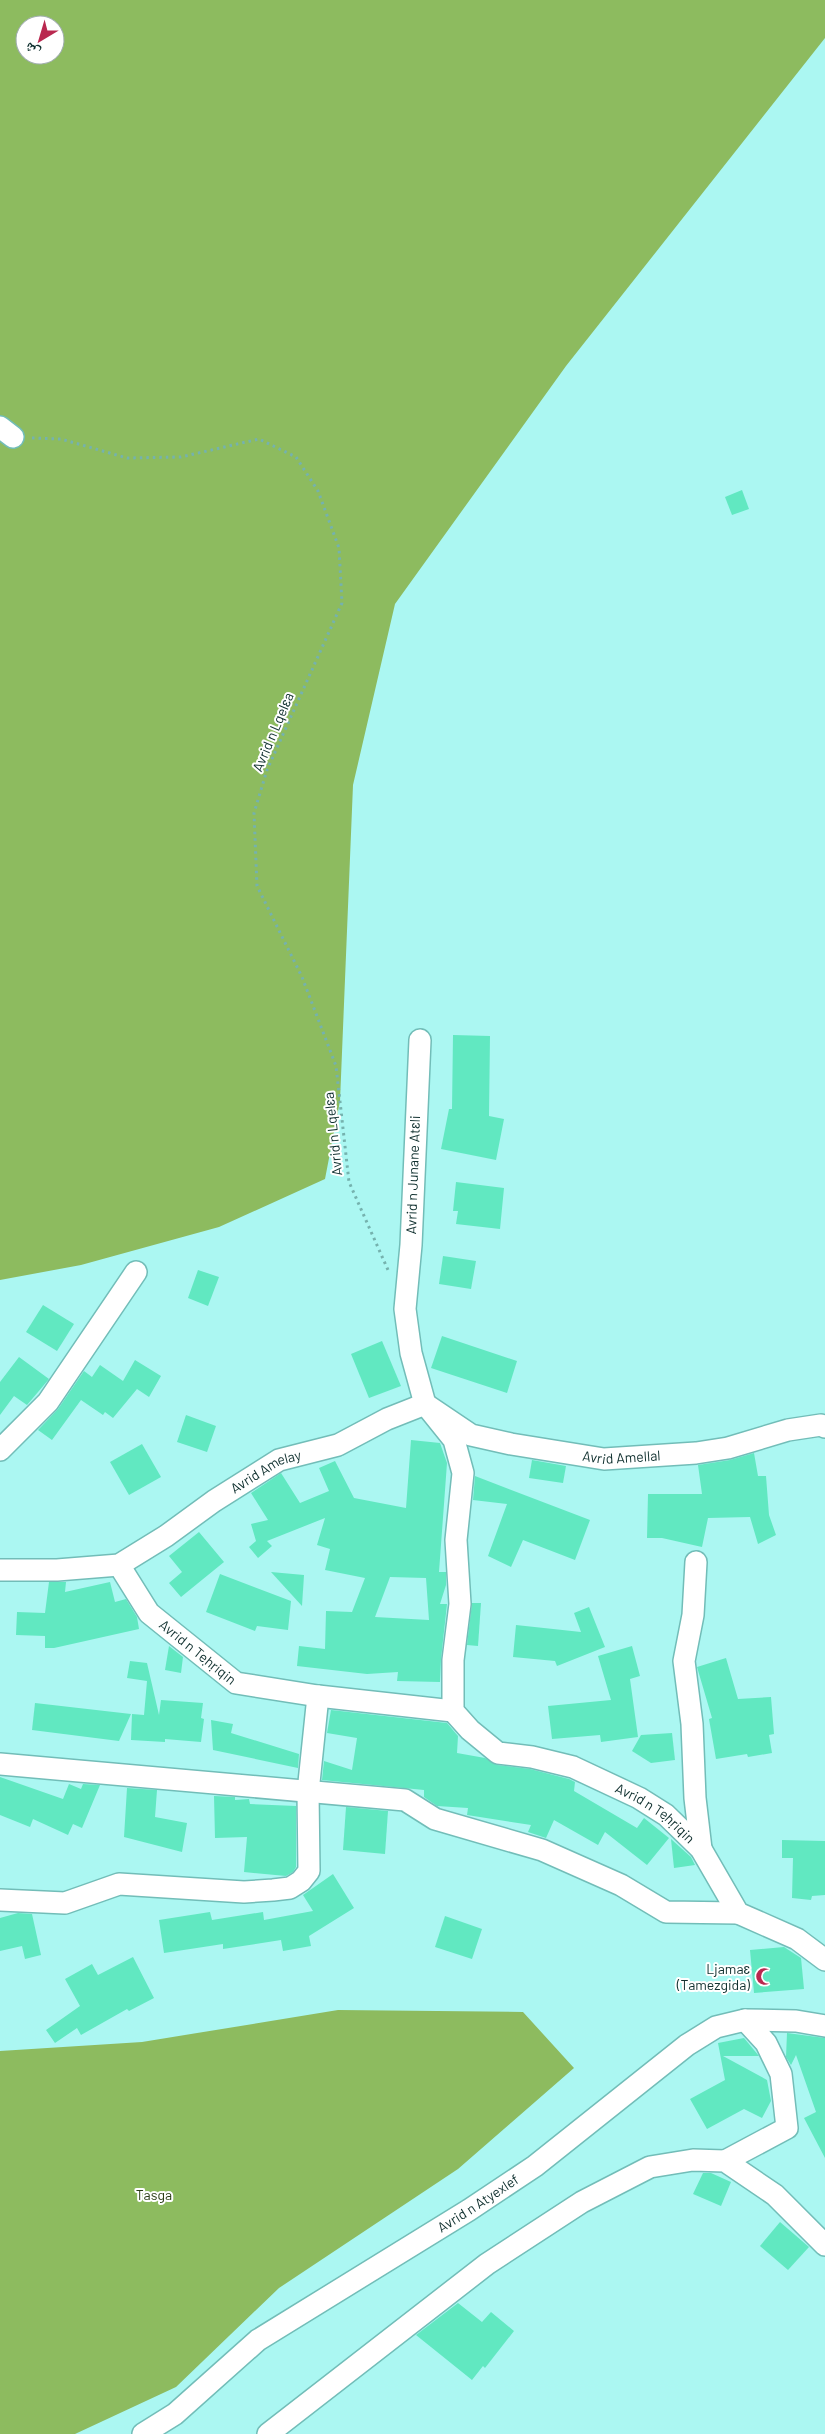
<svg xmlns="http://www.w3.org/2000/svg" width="825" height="2434" font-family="Barlow,'Noto Naskh Arabic',sans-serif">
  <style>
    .forest { fill: #8dbb5f; fill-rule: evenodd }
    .building { fill: #61e8c1; fill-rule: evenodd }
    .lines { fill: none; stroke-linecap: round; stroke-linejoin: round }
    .street-casing { stroke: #72bdb8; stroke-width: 24 }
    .path { stroke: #75b2ae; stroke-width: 3; stroke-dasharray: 2.5 4; stroke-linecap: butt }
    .street { stroke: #fff; stroke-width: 21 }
    .labels { text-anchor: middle; stroke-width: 4; stroke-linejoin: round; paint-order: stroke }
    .street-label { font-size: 14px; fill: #10302f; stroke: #fff }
    .poi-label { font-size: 14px; fill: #10302f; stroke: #fff; text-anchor: end }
    .park-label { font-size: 14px; fill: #293b15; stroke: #fff }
  </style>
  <rect width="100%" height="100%" fill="#abf7f2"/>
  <g class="forest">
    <path d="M0 0H825V38L566 366 395 604 353 785 340 1101 325 1179 219 1227 81 1265 0 1280ZM25 25H55V55H25Z"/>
    <path d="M338 2010 523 2012 574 2068 458 2169 279 2288 176 2387 75 2434H0V2051L142 2042Z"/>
  </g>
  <g class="building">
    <path d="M742 490 749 509 732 515 725 497Z"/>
    <path d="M453 1035 490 1036 489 1116 504 1119 496 1160 441 1149 449 1109H452Z"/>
    <path d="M456 1182 504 1188 500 1229 456 1224 458 1211H453Z"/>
    <path d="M443 1256 476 1261 471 1289 439 1284Z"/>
    <path d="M198 1270 219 1277 208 1306 188 1298Z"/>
    <path d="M43 1305 74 1324 57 1351 26 1332Z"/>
    <path d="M442 1336 517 1361 507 1393 431 1368Z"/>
    <path d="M382 1341 401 1386 369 1398 351 1354Z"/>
    <path d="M19 1357 49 1379 27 1405 14 1396 0 1415V1382Z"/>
    <path d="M135 1360 161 1376 149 1397 137 1389 113 1418 105 1412 103 1415 81 1400 52 1440 38 1430 58 1409 84 1371 92 1377 100 1365 123 1381Z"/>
    <path d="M186 1415 216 1426 207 1452 177 1442Z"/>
    <path d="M411 1440 440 1443 447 1463 439 1572H446V1585L440 1604H447L441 1659 440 1682 397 1681 398 1672 367 1674 297 1666 299 1646 325 1649 326 1611 352 1612 365 1578 325 1570 330 1549 317 1545 325 1518 267 1541 272 1546 258 1558 249 1547 256 1541 251 1524 268 1520 251 1493 281 1473 300 1503 329 1491 319 1468 335 1461 354 1498 406 1508ZM390 1577 426 1578 429 1620 375 1617Z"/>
    <path d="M142 1444 161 1477 129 1495 110 1462Z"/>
    <path d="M754 1453 758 1476H766L769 1515 776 1535 758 1544 750 1517 708 1518 702 1547 662 1538H647L648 1494H702L698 1465 730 1460Z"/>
    <path d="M532 1460 566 1466 563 1483 529 1478Z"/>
    <path d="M475 1476 590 1520 575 1560 523 1540 511 1567 488 1556 507 1504 473 1500Z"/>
    <path d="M199 1532 224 1562 181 1597 169 1583 182 1572 169 1556Z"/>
    <path d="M271 1572 304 1575 302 1606Z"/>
    <path d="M220 1574 291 1601 288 1630 257 1626 255 1631 206 1612Z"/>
    <path d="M49 1582H66L65 1592 110 1582 115 1602 126 1599 137 1617 139 1629 54 1648H45V1636L16 1635 17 1612 45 1613Z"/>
    <path d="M472 1603H481L478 1646 467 1645Z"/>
    <path d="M589 1607 605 1647 557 1666 555 1661 513 1657 516 1625 581 1632 574 1613Z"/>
    <path d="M169 1646 183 1657 181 1673 165 1670Z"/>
    <path d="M632 1646 640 1676 630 1679 638 1737 601 1742 600 1735 552 1739 548 1706 611 1700 598 1656Z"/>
    <path d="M726 1658 738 1699 771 1697 774 1734 769 1735 772 1753 748 1757 747 1754 716 1759 709 1719 712 1718 697 1667Z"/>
    <path d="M130 1661 147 1663 159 1715 161 1700 203 1703 201 1718 204 1719 201 1742 165 1739V1742L131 1740 132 1714 144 1715 147 1681 127 1678Z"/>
    <path d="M35 1703 131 1714 119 1741 32 1730Z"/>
    <path d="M331 1710 447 1723 458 1736 457 1753 485 1758 497 1765 530 1769 569 1779 575 1782 574 1791 637 1828 644 1818 669 1838 647 1865 605 1832 598 1845 554 1820 546 1838 528 1832 531 1825 467 1815 468 1808 437 1806 424 1797V1790L322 1780 324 1761 352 1770 357 1738 327 1733Z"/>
    <path d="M211 1720 233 1724 231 1733 299 1754 298 1768 213 1750Z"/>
    <path d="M672 1733 675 1760 651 1763 632 1751 641 1735Z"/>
    <path d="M0 1777 63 1799 69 1784 81 1789 83 1784 100 1785 82 1828 73 1824 68 1835 33 1819 30 1827 0 1815Z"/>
    <path d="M127 1788 157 1790 155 1817 187 1823 182 1852 124 1837Z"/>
    <path d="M214 1796 235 1797V1800L249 1799 250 1804 296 1806V1867L293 1872 286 1876 244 1872 247 1837 215 1838Z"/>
    <path d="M346 1807 388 1811 385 1854 343 1850Z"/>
    <path d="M671 1839 691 1857 695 1865 674 1868Z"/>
    <path d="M782 1840 825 1841V1895L812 1896 811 1900 792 1898 793 1858H782Z"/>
    <path d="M333 1874 354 1908 309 1936 311 1946 283 1951 281 1940 223 1949V1944L164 1953 159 1920 210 1912 212 1920 263 1912 264 1920 313 1911 303 1895Z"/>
    <path d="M18 1913 32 1914 41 1955 25 1959 22 1946 0 1951V1918Z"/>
    <path d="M445 1916 482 1929 472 1959 435 1947Z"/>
    <path d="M784 1947 801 1958 804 1989 754 1993 750 1950Z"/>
    <path d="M133 1957 154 1998 129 2011 127 2009 81 2035 77 2028 55 2043 46 2030 80 2006 65 1979 92 1964 98 1975Z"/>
    <path d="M787 2033 825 2038V2158L804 2118 816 2112 796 2055 791 2065 786 2057Z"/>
    <path d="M744 2038 759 2056H723L767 2080 771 2101 762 2118 744 2109 707 2129 690 2099 725 2080 718 2043Z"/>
    <path d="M703 2173H711L731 2182 721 2206 693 2194Z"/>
    <path d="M780 2222 809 2247 788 2270 760 2246Z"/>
    <path d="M458 2303 482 2322 491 2312 514 2331 485 2368 483 2366 472 2380 416 2335Z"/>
  </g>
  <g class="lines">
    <defs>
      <g id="street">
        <path d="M0 427 13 437"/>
        <path id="s1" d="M420 1040 411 1245 405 1309 411 1353 425 1404 454 1440 463 1473 456 1540 460 1604 453 1660V1711L470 1730 498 1753 532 1757 573 1767 639 1798 666 1815 701 1849 738 1913 797 1939 825 1960"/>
        <path d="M0 1450 48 1402 136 1272"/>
        <path d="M696 1562 693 1615 684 1661 692 1724 695 1798 701 1849"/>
        <path id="s2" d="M119 1565 149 1613 236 1683 318 1696 453 1711"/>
        <path id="s3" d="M0 1570H57L119 1565 166 1536 214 1501 279 1460 338 1445 387 1419 425 1404 471 1435 511 1444 604 1459 696 1453 728 1448 788 1430 821 1425 825 1427"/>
        <path d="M0 1764 405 1800 435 1819 542 1850 621 1885 666 1912 738 1913"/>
        <path d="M0 1900 65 1903 119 1884 244 1892 273 1890 290 1888 301 1881 309 1871 308 1792 318 1696"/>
        <path d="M725 2161 787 2128 781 2074 766 2043 745 2020"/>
        <path id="s4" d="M143 2434 175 2414 258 2340 469 2210 535 2166 687 2045 716 2027 745 2020 796 2021 825 2026"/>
        <path d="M268 2434 487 2264 582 2202 650 2167 693 2160 725 2161 775 2195 825 2245"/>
      </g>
    </defs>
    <use href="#street" class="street-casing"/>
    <path class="path" d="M32 438 61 439 127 458 181 457 259 439 296 457 318 491 339 548 342 603 267 770 254 813 257 886 302 977 336 1066 349 1182 388 1270"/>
    <use href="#street" class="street"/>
  </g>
  <defs>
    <symbol id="mosque-bare" viewBox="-9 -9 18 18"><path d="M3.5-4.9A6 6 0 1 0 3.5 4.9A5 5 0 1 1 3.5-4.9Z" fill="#b9284f" stroke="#fff" stroke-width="2.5" paint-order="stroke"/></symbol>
  </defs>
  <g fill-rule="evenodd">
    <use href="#mosque-bare" x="752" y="1964" width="25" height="25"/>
  </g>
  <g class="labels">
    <g class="street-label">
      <text transform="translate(273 732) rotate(-67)" y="5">Avrid n Lqelɛa</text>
      <text transform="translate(333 1134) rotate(-96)" y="5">Avrid n Lqelɛa</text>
      <text transform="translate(413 1175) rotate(-88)" y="5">Avrid n Junane Atɛli</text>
      <text dy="5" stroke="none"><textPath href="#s3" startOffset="676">Avrid Amellal</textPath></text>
      <text dy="5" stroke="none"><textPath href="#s3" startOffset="294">Avrid Amelay</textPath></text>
      <text dy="5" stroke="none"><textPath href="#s2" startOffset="119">Avrid n Teḥṛiqin</textPath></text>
      <text dy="5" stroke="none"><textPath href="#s1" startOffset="919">Avrid n Teḥṛiqin</textPath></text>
      <text dy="5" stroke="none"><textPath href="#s4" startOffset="408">Avrid n Atyexlef</textPath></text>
    </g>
    <g class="poi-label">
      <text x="750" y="1974">Ljamaɛ<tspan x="750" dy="16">(Tamezgida)</tspan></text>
    </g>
    <g class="park-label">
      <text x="154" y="2200">Tasga</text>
    </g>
  </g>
  <g transform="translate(40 40) rotate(218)"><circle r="24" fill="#ffffff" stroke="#9facac"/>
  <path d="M0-4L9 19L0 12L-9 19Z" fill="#b9284f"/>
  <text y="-8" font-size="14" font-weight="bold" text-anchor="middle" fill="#10302f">ش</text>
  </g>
</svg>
